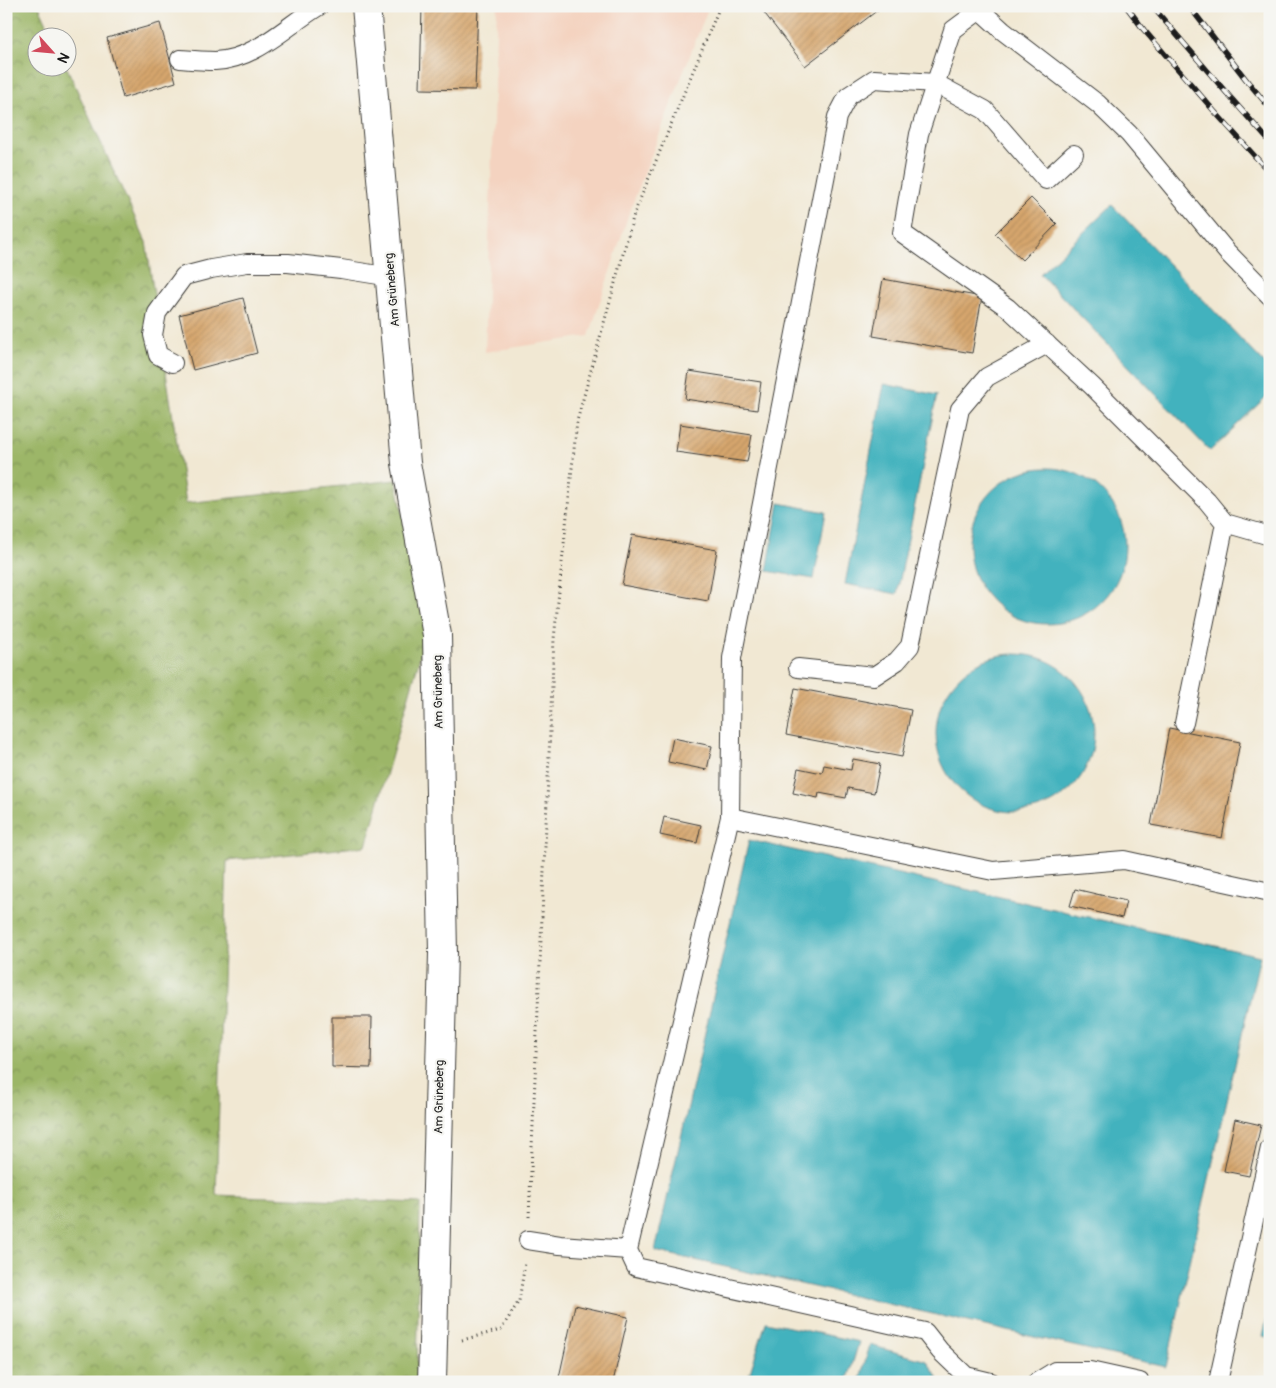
<svg xmlns="http://www.w3.org/2000/svg" width="1276" height="1388" font-family="Pangolin,sans-serif">
  <style>
    .built { fill: #f4d3c0 }
    .forest { fill: url(#forest-crowns); stroke: #5c6942 }
    .water { fill: #43b2be; stroke: #30676d }
    .building { fill: url(#building-hatch) }
    .lines { fill: none; stroke-linecap: round; stroke-linejoin: round }
    .service-casing { stroke: #3c3b37; stroke-width: 20 }
    .minor-casing { stroke: #3c3b37; stroke-width: 30 }
    .path { stroke: #3c3b37; stroke-width: 3; stroke-dasharray: 1 4; stroke-linecap: butt }
    .service { stroke: #fff; stroke-width: 18 }
    .minor { stroke: #fff; stroke-width: 28 }
    .rail-casing { stroke: #1c1c1c; stroke-width: 5.5 }
    .rail { stroke: #f6f6f2; stroke-width: 4; stroke-dasharray: 11; stroke-linecap: butt }
    .labels { text-anchor: middle; stroke-width: 4.5; stroke-linejoin: round; paint-order: stroke }
    .street-label { font-size: 12px; fill: #1c1c1c; stroke: #f6f6f2 }
  </style>
  <defs>
    <pattern id="forest-crowns" width="20" height="18" patternUnits="userSpaceOnUse" patternTransform="scale(1.25)"><rect width="20" height="18" fill="#9cb668"/><path d="M2 6a3 3 0 1 1 6 0M12 15a3 3 0 1 1 6 0" fill="none" stroke="#7e9355"/></pattern>
    <pattern id="building-hatch" width="6" height="6" patternUnits="userSpaceOnUse" patternTransform="scale(1.25)"><rect width="6" height="6" fill="#d6a66d"/><path d="M-1 1l2-2M0 6l6-6M5 7l2-2" fill="none" stroke="#b78e5e"/></pattern>
  </defs>
  <rect width="100%" height="100%" fill="#f6f6f2"/>
  <filter id="ink" filterUnits="userSpaceOnUse"><feTurbulence type="fractalNoise" baseFrequency=".02" numOctaves="2"/><feDisplacementMap in="SourceGraphic" scale="10" xChannelSelector="R" yChannelSelector="G"/><feConvolveMatrix kernelMatrix="1 2 1 2 8 2 1 2 1" color-interpolation-filters="sRGB"/></filter>
  <filter id="wash" filterUnits="userSpaceOnUse"><feTurbulence type="fractalNoise" baseFrequency=".0096" numOctaves="4" result="noise"/><feDisplacementMap in="SourceGraphic" scale="20" xChannelSelector="R" yChannelSelector="G"/><feGaussianBlur stdDeviation="1.12" result="paint"/><feColorMatrix in="noise" values="0 0 0 0 0 0 0 0 0 0 0 0 0 0 0 0 0 1.4 0 .05"/><feComposite in="paint" operator="in"/></filter>
  <g filter="url(#wash)">
    <rect width="100%" height="100%" fill="#f1e8d3"/>
    <path class="built" d="M497 6H709L629 213 589 336 485 352Z"/>
    <path class="forest" d="M6 6H39L53 37 38 38V68H67L146 242 186 503 396 480 427 632 366 846 227 861 216 1195 420 1203 417 1382H6Z"/>
    <g class="water">
      <path d="M1112 205 1270 369V393L1210 451 1040 274Z"/>
      <path d="M884 384 937 395 897 594 845 584Z"/>
      <circle cx="1047" cy="546" r="78"/>
      <path d="M779 503 826 512 814 579 767 571Z"/>
      <circle cx="1015" cy="733" r="79"/>
      <path d="M749 840 1260 956 1166 1367 655 1251Z"/>
      <path d="M1270 1305V1338L1263 1336Z"/>
      <path d="M766 1322 859 1342 847 1382H747Z"/>
      <path d="M870 1345 927 1361 940 1382H859Z"/>
    </g>
    <g id="blocks">
      <g class="building">
        <path d="M422 6H478L475 90 420 89Z"/>
        <path d="M759 6H883L805 66Z"/>
        <path d="M160 23 176 82 123 98 107 38Z"/>
        <path d="M1031 198 1057 224 1022 260 995 234Z"/>
        <path d="M883 279 982 297 972 353 873 336Z"/>
        <path d="M243 298 257 353 193 370 179 315Z"/>
        <path d="M689 371 761 382 757 410 685 399Z"/>
        <path d="M680 424 752 435 747 462 676 452Z"/>
        <path d="M632 535 717 550 708 601 622 585Z"/>
        <path d="M795 688 911 710 902 757 786 735Z"/>
        <path d="M1169 728 1240 742 1222 838 1151 825Z"/>
        <path d="M673 738 712 746 707 770 668 762Z"/>
        <path d="M853 759 880 764 874 793 848 788 846 798 819 793 818 798 793 793 798 768 822 773 824 765 851 770Z"/>
        <path d="M664 817 701 825 697 843 660 835Z"/>
        <path d="M1075 889 1126 901 1122 918 1070 906Z"/>
        <path d="M332 1017H372L371 1068 332 1067Z"/>
        <path d="M1235 1119 1261 1125 1249 1176 1224 1171Z"/>
        <path d="M575 1305 628 1317 613 1382H558Z"/>
      </g>
    </g>
  </g>
  <g filter="url(#ink)">
    <use href="#blocks" fill-opacity="0" stroke="#3c3b37" stroke-width="1"/>
    <g class="lines">
      <defs>
        <g id="service">
          <path d="M978 6 980 10 1003 31 1098 104 1129 134 1227 252 1270 296"/>
          <path d="M980 10 953 30 919 134 902 233 1008 308 1092 386 1207 501 1225 523 1184 723"/>
          <path d="M180 59C192 60 204 61 215 61 256 59 286 26 319 6"/>
          <path d="M1074 154 1046 180 985 110 935 83 874 79 848 96 837 117 732 658 730 817 993 871 1124 860 1270 892"/>
          <path d="M173 363 158 355 153 335 157 313 184 276 211 269 247 263H288L341 269 391 277"/>
          <path d="M1225 523 1270 536"/>
          <path d="M798 668 874 676 897 661 910 646 960 409 987 377 1047 344"/>
          <path d="M730 817 628 1250 636 1267 925 1332 940 1351 966 1376 991 1382"/>
          <path d="M528 1240 560 1245 628 1250"/>
          <path d="M1037 1382 1055 1371H1090L1140 1382"/>
          <path d="M1218 1382 1270 1148"/>
        </g>
        <path id="minor" d="M366 6 406 463 437 635 443 953 432 1382"/>
      </defs>
      <use href="#service" class="service-casing"/>
      <use href="#minor" class="minor-casing"/>
      <g class="path">
        <path d="M529 1217 554 639 577 421 634 214 720 6"/>
        <path d="M462 1340 501 1330 519 1301 525 1263"/>
      </g>
      <use href="#service" class="service"/>
      <use href="#minor" class="minor"/>
      <defs>
        <g id="rail">
          <path d="M1126 6 1144 30 1215 112 1270 173"/>
          <path d="M1152 6 1230 97 1270 142"/>
          <path d="M1189 6 1248 82 1270 108"/>
        </g>
      </defs>
      <use href="#rail" class="rail-casing"/>
      <use href="#rail" class="rail"/>
    </g>
  </g>
  <g class="labels">
    <g class="street-label">
      <text transform="translate(392 290) rotate(-95)" y="4">Am Grüneberg</text>
      <text transform="translate(438 692) rotate(-91)" y="4">Am Grüneberg</text>
      <text transform="translate(439 1097) rotate(-89)" y="4">Am Grüneberg</text>
    </g>
  </g>
  <rect width="1276" height="1388" fill="none" stroke="#f6f6f2" stroke-width="25"/>
  <g transform="translate(52 52) rotate(117)"><circle r="24" fill="#f6f6f2" stroke="#9f9f9c"/>
  <path d="M0-4L9 19L0 12L-9 19Z" fill="#d1495b"/>
  <text y="-8" font-size="14" font-weight="bold" text-anchor="middle" fill="#1c1c1c">N</text>
  </g>
</svg>
